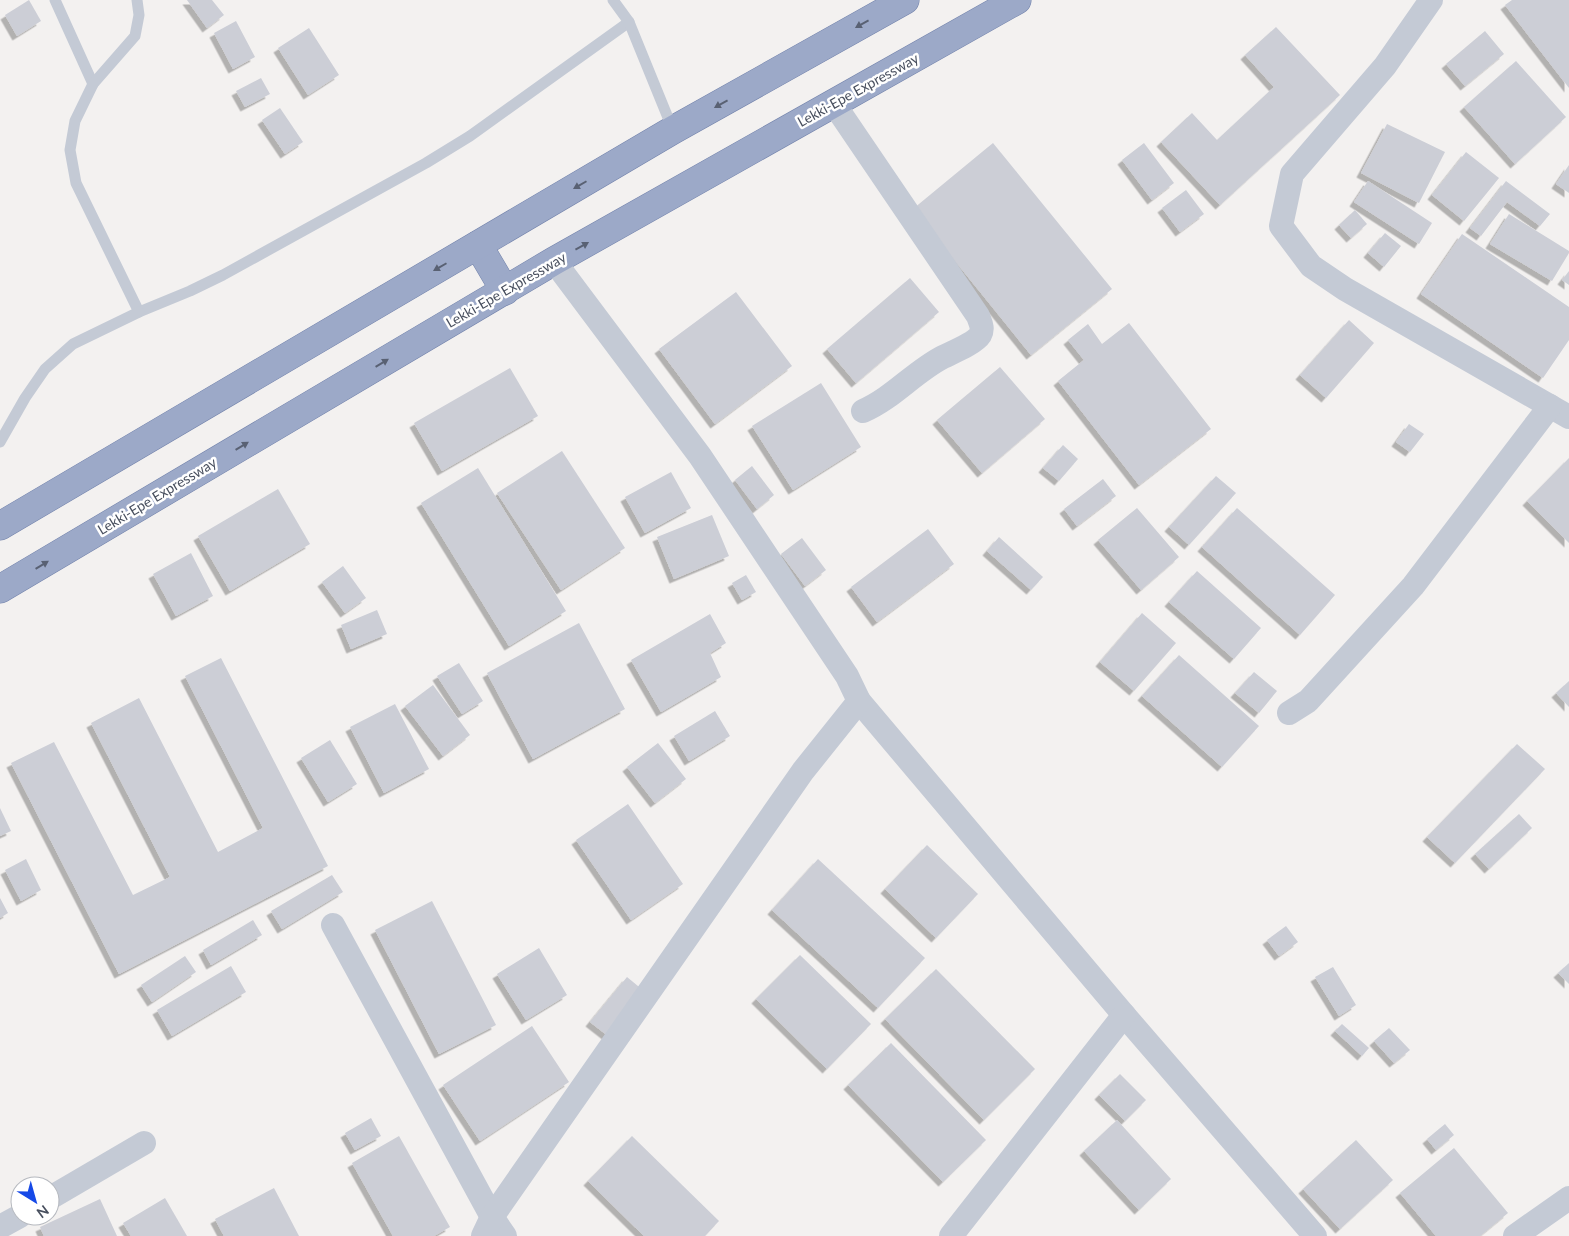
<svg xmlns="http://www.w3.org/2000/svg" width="1569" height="1236" font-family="Lato,sans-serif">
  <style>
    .building { fill: #ccced6; filter: url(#shadow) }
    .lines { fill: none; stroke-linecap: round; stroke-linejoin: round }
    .trunk-casing { stroke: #7383ab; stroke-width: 29 }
    .service { stroke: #c4cad5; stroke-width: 11 }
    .minor { stroke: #c4cad5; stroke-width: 24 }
    .trunk { stroke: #9ca9c8; stroke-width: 28 }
    .oneway { fill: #596173 }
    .labels { text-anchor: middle; stroke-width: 5; stroke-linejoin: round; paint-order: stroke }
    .street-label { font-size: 14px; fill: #484f5e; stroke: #fff }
  </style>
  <defs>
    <filter id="shadow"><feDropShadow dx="-4.5" dy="4.5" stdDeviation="0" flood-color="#0004"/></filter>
  </defs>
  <rect width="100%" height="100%" fill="#f3f1f0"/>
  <g class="building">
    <path d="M29 0 41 21 17 36 5 15Z"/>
    <path d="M187 0H212L224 15 207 28Z"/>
    <path d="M1512 0H1569V88L1505 5Z"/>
    <path d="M236 21 255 57 233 69 214 33Z"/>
    <path d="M1276 27 1340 95 1220 205 1161 142 1192 113 1217 140 1274 87 1245 55Z"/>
    <path d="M309 28 339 75 308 95 278 48Z"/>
    <path d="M1485 31 1504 54 1465 86 1446 64Z"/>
    <path d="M1516 61 1566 117 1515 164 1464 107Z"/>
    <path d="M261 78 270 94 245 107 236 91Z"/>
    <path d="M280 108 303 142 285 154 262 120Z"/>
    <path d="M1387 124 1445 152 1419 203 1361 173Z"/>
    <path d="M993 143 1112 289 1031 355 913 209Z"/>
    <path d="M1144 143 1174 183 1152 200 1122 160Z"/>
    <path d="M1466 152 1499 178 1464 221 1432 195Z"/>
    <path d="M1569 165V193L1556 184Z"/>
    <path d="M1368 181 1432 223 1419 244 1354 202Z"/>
    <path d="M1506 181 1550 214 1540 226 1507 202 1481 236 1470 228Z"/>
    <path d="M1186 190 1204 214 1180 232 1162 208Z"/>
    <path d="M1355 210 1367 224 1351 238 1339 225Z"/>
    <path d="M1509 214 1569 251V253L1552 281 1490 244Z"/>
    <path d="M1385 233 1401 246 1384 267 1368 253Z"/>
    <path d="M1462 234 1569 307V340L1543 378 1421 294Z"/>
    <path d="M1569 271V285L1562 280Z"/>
    <path d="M910 278 939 312 856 383 827 349Z"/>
    <path d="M736 292 792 366 715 424 659 349Z"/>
    <path d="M1349 320 1374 343 1326 398 1300 375Z"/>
    <path d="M1129 323 1211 429 1139 485 1058 381 1084 360 1068 340 1088 324 1102 344Z"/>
    <path d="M1000 367 1045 419 982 473 937 420Z"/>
    <path d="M510 368 538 416 442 471 414 423Z"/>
    <path d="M821 383 861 447 793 490 752 426Z"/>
    <path d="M1409 424 1424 434 1410 452 1396 442Z"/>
    <path d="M1063 445 1078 459 1059 481 1043 468Z"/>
    <path d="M562 451 625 548 561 590 497 493Z"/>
    <path d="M1569 458V543L1527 501Z"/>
    <path d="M752 466 774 495 757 509 735 480Z"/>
    <path d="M478 468 566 611 509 646 421 503Z"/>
    <path d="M671 472 691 508 645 533 625 497Z"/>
    <path d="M1216 476 1236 493 1189 545 1169 527Z"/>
    <path d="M1103 479 1116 496 1077 526 1064 509Z"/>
    <path d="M278 489 310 544 230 591 198 536Z"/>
    <path d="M1137 508 1179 557 1141 590 1098 540Z"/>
    <path d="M1237 508 1335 595 1300 635 1202 547Z"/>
    <path d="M712 515 729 556 674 579 657 537Z"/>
    <path d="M928 529 954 564 877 622 851 587Z"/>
    <path d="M999 537 1043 577 1031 590 987 551Z"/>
    <path d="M802 538 826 570 805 586 781 554Z"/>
    <path d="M191 553 213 596 176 616 153 574Z"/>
    <path d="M343 566 366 598 345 613 322 582Z"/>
    <path d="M1197 571 1261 628 1234 659 1169 602Z"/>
    <path d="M746 575 756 592 742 600 732 583Z"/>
    <path d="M377 610 387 634 351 649 341 625Z"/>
    <path d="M1142 613 1176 643 1134 691 1100 662Z"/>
    <path d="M710 614 726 643 710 653 721 677 661 712 631 660Z"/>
    <path d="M579 623 625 709 533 759 487 673Z"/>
    <path d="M1179 655 1259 726 1222 767 1142 696Z"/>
    <path d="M221 658 328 866 119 974 11 763 54 742 133 895 170 877 91 723 139 698 218 852 263 828 185 676Z"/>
    <path d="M459 663 483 701 462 714 437 676Z"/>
    <path d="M1254 672 1277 691 1259 713 1235 693Z"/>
    <path d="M1569 681V707L1556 693Z"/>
    <path d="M433 685 470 735 443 756 405 706Z"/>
    <path d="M395 704 429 769 384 793 350 727Z"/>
    <path d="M715 711 730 736 689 761 674 736Z"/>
    <path d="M330 740 357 784 328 802 301 758Z"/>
    <path d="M658 743 686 779 655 803 627 767Z"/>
    <path d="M1517 744 1545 769 1455 863 1427 837Z"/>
    <path d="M628 804 683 884 631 920 576 840Z"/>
    <path d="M0 808 11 831 0 836Z"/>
    <path d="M1519 814 1532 828 1489 869 1475 854Z"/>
    <path d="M927 845 978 894 936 938 885 889Z"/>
    <path d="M26 859 41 890 21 901 5 870Z"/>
    <path d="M818 859 925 958 878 1008 772 910Z"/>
    <path d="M332 875 343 892 282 929 271 911Z"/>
    <path d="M0 898 8 913 0 918Z"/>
    <path d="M432 901 496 1025 439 1054 375 930Z"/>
    <path d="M253 920 262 935 211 965 203 950Z"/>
    <path d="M1286 926 1298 942 1279 956 1267 940Z"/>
    <path d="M539 948 567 995 526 1020 497 974Z"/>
    <path d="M800 955 871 1024 827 1069 756 999Z"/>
    <path d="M185 956 196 972 152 1002 141 985Z"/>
    <path d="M1569 963V984L1558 973Z"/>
    <path d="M231 966 246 992 172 1036 157 1010Z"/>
    <path d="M1333 967 1356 1005 1339 1016 1315 977Z"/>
    <path d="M936 969 1035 1069 984 1120 885 1019Z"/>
    <path d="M627 977 644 991 608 1036 590 1022Z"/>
    <path d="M1342 1024 1369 1048 1362 1056 1335 1031Z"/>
    <path d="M532 1026 569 1082 480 1141 443 1085Z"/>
    <path d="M1389 1028 1410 1050 1394 1063 1374 1041Z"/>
    <path d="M891 1043 986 1140 943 1182 848 1085Z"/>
    <path d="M1120 1074 1146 1100 1125 1121 1099 1095Z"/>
    <path d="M371 1118 381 1136 355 1150 345 1133Z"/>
    <path d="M1117 1120 1171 1179 1139 1210 1084 1151Z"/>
    <path d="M1445 1124 1454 1135 1436 1150 1427 1139Z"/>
    <path d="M399 1136 450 1227 434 1236H393L352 1163Z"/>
    <path d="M632 1136 719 1221 705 1236H644L588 1181Z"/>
    <path d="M1356 1140 1393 1180 1340 1229 1303 1189Z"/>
    <path d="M1454 1148 1508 1213 1480 1236H1436L1400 1193Z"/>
    <path d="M274 1188 299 1236H224L215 1219Z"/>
    <path d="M165 1198 187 1236H131L123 1223Z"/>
    <path d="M100 1199 117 1236H44L40 1227Z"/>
  </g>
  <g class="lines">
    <defs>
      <g id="trunk">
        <path d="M478 245 505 291"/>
        <path d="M0 526 673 130 905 0"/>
        <path d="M0 589 554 261 1017 0"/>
      </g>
    </defs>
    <use href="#trunk" class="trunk-casing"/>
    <g class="service">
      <path d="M55 0 93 84"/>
      <path d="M137 0 139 15 135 36 93 84 75 121 70 150 76 183 139 312 190 291 223 275 426 163 470 136 629 22"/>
      <path d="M613 0 629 22 673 130"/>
      <path d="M0 442 25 398 45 369 73 344 139 312"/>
    </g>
    <g class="minor">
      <path d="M1431 0 1385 66 1292 174 1281 226 1311 266 1345 289 1569 417"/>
      <path d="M834 104 978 316C980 322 984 328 980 335 975 343 953 352 943 357 914 372 893 398 863 411"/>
      <path d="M859 701 1124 1015 1315 1236"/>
      <path d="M1289 713 1308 701 1413 586 1550 406"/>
      <path d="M333 925 492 1217 505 1236"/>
      <path d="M50 1198 144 1143"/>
      <path d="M0 1227 20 1216"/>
      <path d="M483 1236 492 1217 803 771 859 701 847 676 700 456 554 261"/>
      <path d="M951 1236 1124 1015"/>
      <path d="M1515 1236 1569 1198"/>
    </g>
    <use href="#trunk" class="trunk"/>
  </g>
  <defs><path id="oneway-solid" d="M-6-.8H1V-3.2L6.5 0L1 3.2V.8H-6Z" transform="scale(1.25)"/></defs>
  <g class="oneway">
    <use href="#oneway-solid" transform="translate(862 24) rotate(151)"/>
    <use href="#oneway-solid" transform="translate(721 104) rotate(151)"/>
    <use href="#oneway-solid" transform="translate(580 185) rotate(150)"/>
    <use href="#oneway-solid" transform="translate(582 246) rotate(-29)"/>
    <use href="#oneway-solid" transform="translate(440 267) rotate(150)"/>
    <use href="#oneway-solid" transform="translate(382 363) rotate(-31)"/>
    <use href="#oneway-solid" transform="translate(242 446) rotate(-31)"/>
    <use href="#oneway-solid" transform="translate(42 565) rotate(-31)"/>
  </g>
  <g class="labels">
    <g class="street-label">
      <text transform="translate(858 90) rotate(-29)" y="5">Lekki-Epe Expressway</text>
      <text transform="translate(506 290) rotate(-30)" y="5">Lekki-Epe Expressway</text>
      <text transform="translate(157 496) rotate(-31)" y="5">Lekki-Epe Expressway</text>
    </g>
  </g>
  <g transform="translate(35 1201) rotate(143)"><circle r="24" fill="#ffffff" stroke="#b6b9bf"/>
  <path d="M0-4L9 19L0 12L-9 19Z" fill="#1649e7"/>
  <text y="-8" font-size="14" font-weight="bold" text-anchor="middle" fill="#484f5e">N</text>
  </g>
</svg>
